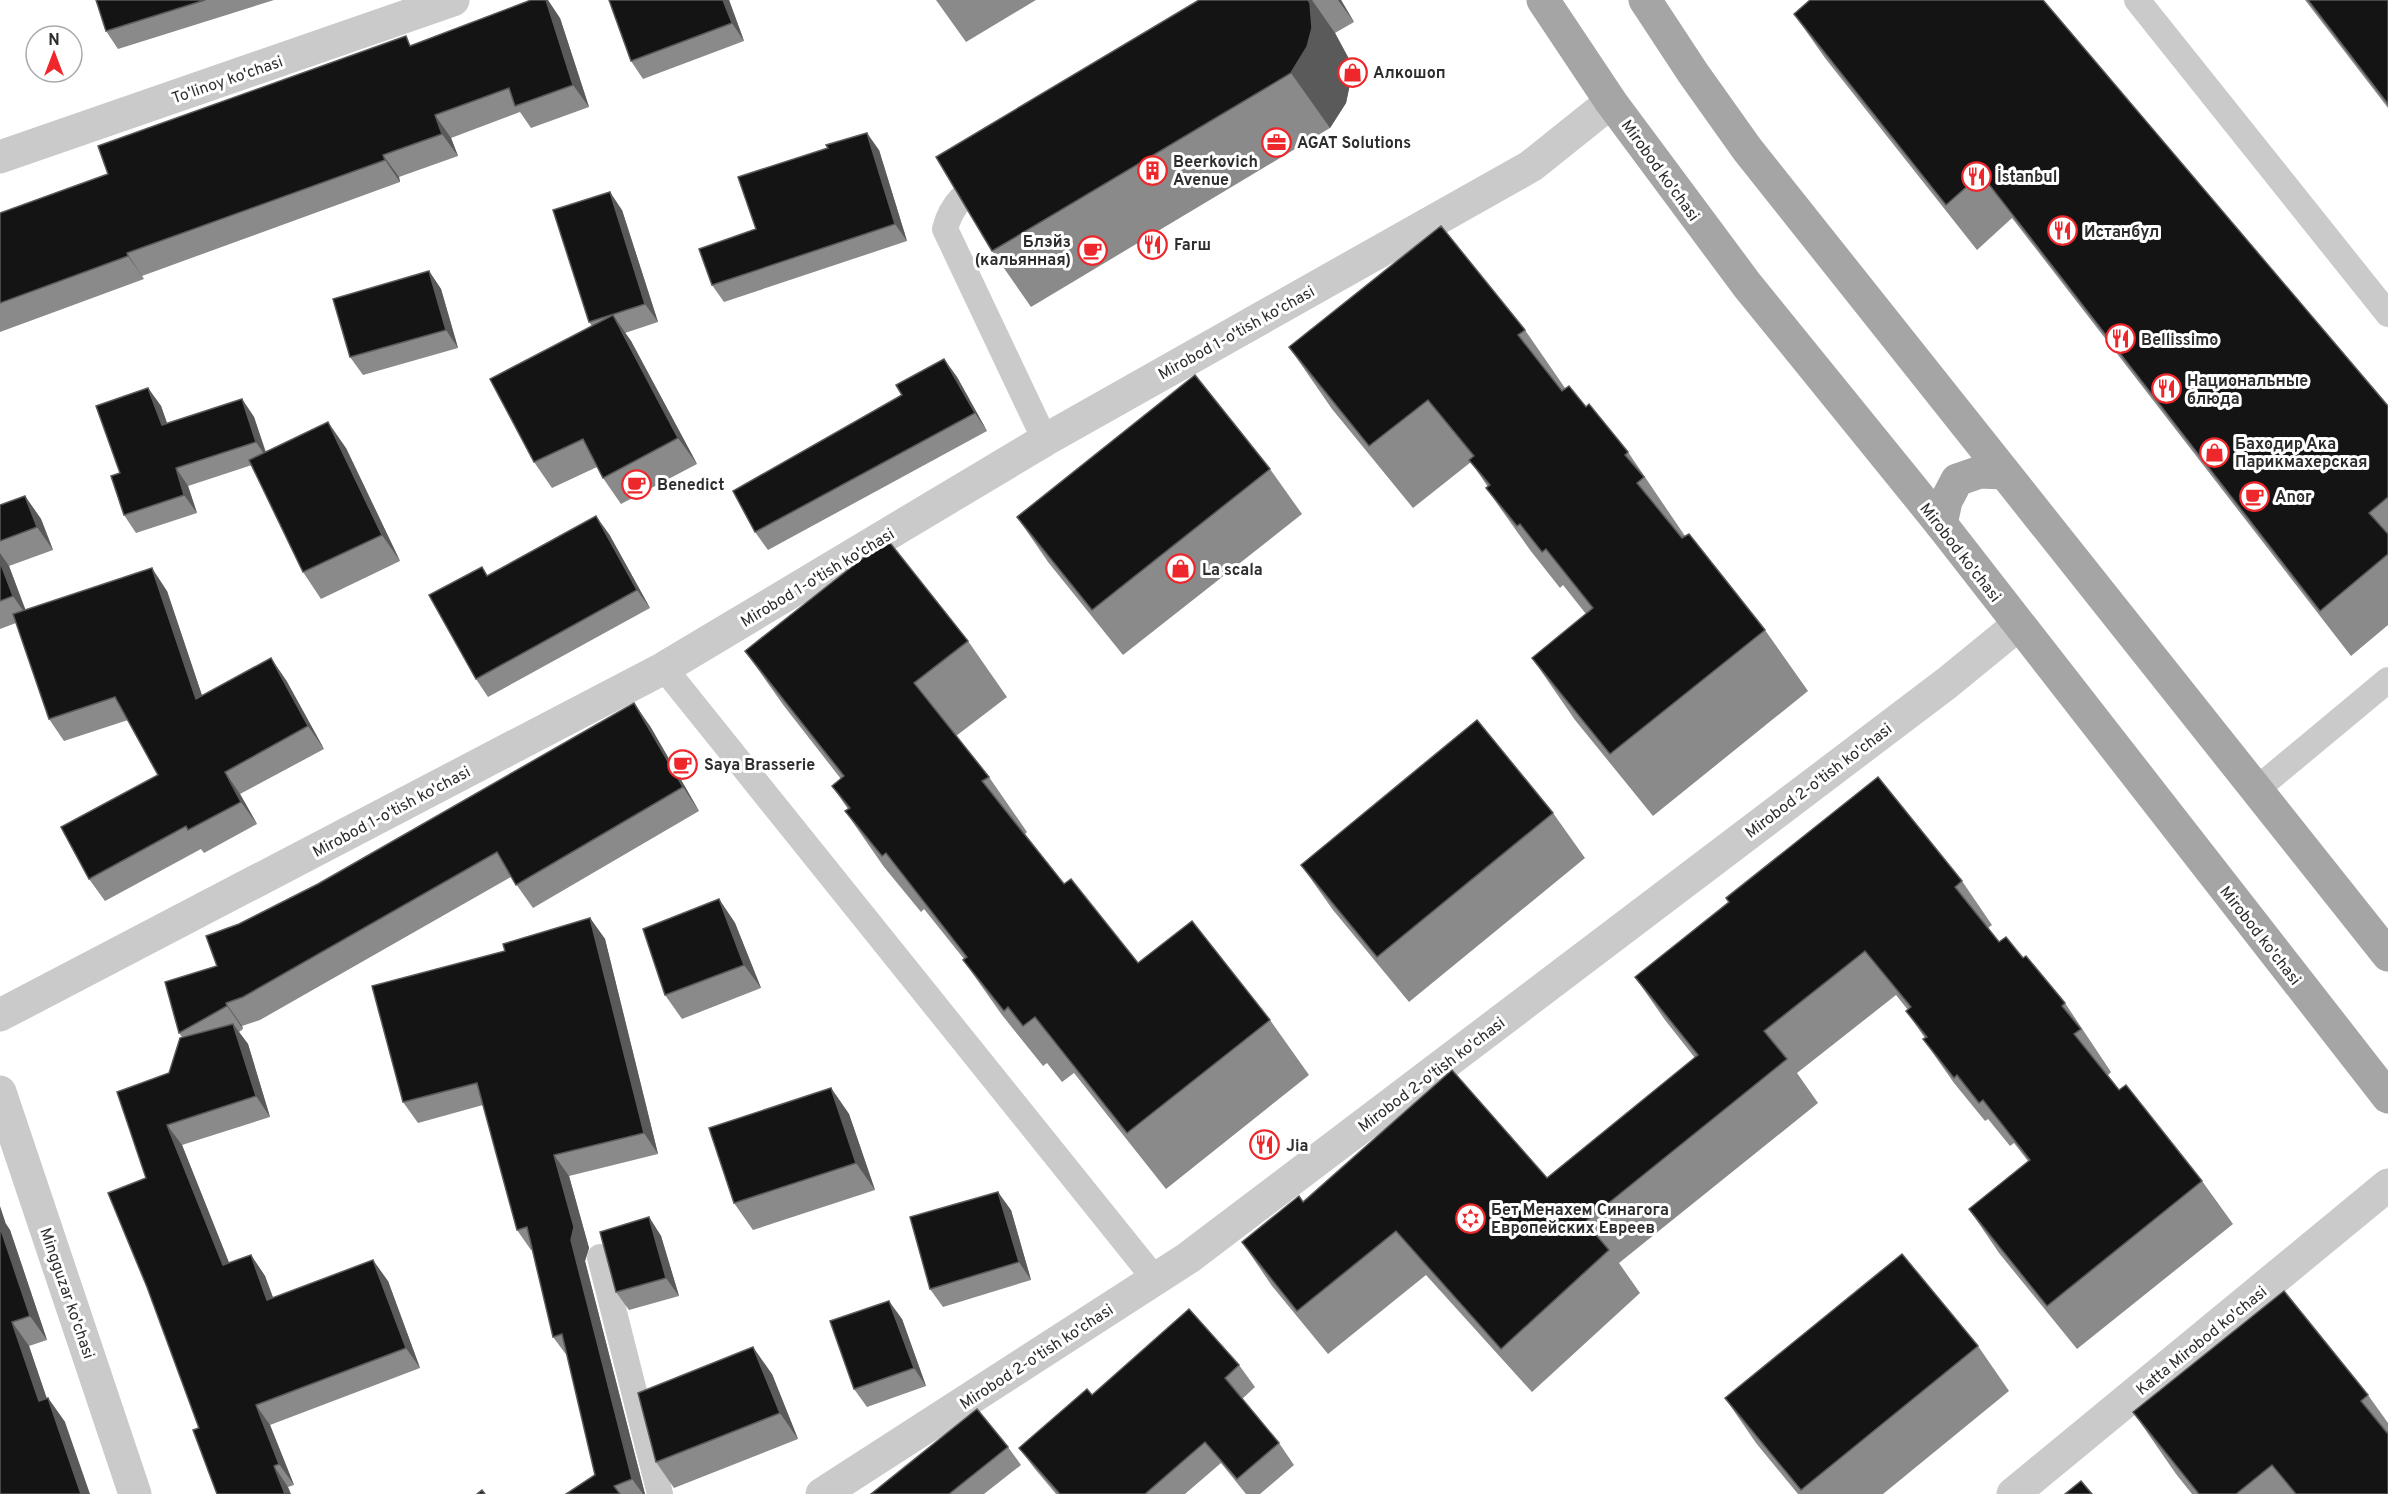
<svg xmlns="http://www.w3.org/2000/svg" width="2388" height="1494" font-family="Overpass,sans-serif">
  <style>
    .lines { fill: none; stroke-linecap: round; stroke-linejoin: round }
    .service { stroke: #cacaca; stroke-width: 26 }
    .minor { stroke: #cacaca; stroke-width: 33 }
    .primary { stroke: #a5a5a5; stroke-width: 33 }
    .wall { fill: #8a8a8a }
    .shaded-wall { fill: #5a5a5a }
    .building { fill: #141414; stroke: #5a5a5a; stroke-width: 1.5 }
    .labels { text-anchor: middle; stroke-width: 6; stroke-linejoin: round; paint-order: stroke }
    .poi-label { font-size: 16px; font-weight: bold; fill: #2d2d2d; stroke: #fff; text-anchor: start }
    .street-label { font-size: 16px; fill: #2d2d2d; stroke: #fff }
  </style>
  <rect width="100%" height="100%" fill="#fff"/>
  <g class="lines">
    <g class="service">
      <path d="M2137 0 2388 314"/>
      <path d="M988 179C966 193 952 202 945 229L1045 440"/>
      <path d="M664 668 1155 1279"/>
      <path d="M2257 789 2388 680"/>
      <path d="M600 1257 660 1494"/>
    </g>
    <g class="minor">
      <path d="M0 157 453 0"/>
      <path d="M0 1015 664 668 1045 440 1531 166 1611 102"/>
      <path d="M0 1092 135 1494"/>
      <path d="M822 1494 1188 1258 1947 683 2018 625"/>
      <path d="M2013 1494 2388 1185"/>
    </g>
    <g class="primary">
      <path d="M1543 0 1611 102 1747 285 1941 524 2388 1097"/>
      <path d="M1645 0 1693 73 1747 149 2388 955"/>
      <path d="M1941 524 1946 501 1957 480 1980 472 2004 473"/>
    </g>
  </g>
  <g class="wall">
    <path d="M96 0H274L118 49 106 31Z"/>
    <path d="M729 0 744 41 643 79 631 61Z"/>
    <path d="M936 0H1036L966 42Z"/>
    <path d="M1199 0H1341L1354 22 1335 33 1349 59 1350 84 1346 103 1330 128 1031 307 992 251Z"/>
    <path d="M2305 0H2388V108Z"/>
    <path d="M1794 14 2388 406V625L2351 656 2012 218 1977 250 1825 58Z"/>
    <path d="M560 18 589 107 531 128 520 112 451 138 458 156 399 177 400 182 142 276 144 279 0 332V213L108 174 412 45Z"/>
    <path d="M828 148 879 150 907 241 724 302 712 285 756 229Z"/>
    <path d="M622 210 658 322 625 333 631 341 697 464 621 504 603 478 597 467 552 488 534 462 592 326 589 322Z"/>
    <path d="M429 271 441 289 458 348 363 375 350 357Z"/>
    <path d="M1525 330 1565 388 1586 407 1628 452 1685 536 1765 630 1808 691 1653 816 1575 720 1532 658 1590 611 1586 614 1563 585 1560 588 1530 550 1486 488 1488 487 1471 462 1413 508 1332 409 1289 347Z"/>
    <path d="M944 359 957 377 987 431 768 550 755 532 902 395Z"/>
    <path d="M148 388 161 406 167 423 242 399 254 417 266 452 346 448 400 561 321 599 303 572 252 465 188 486 197 513 136 533 124 515 120 473Z"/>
    <path d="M1270 469 1302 514 1123 655 1048 562 1017 517Z"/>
    <path d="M25 496 41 519 53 550 9 566 25 610 167 591 202 696 286 680 324 749 240 794 257 824 204 853 201 849 105 901 89 879 158 775 128 720 64 741 49 719 16 623 0 629V505Z"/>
    <path d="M609 534 650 608 488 697 476 679 482 567 488 576Z"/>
    <path d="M968 641 1007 697 956 736 989 777 1027 832 1025 834 1064 884 1138 963 1270 1020 1309 1075 1166 1189 1074 1073 1062 1082 1047 1063 1043 1066 1002 1015 963 960 964 959 924 909 921 912 884 867 845 811 848 809 832 786 841 779 784 706 745 651Z"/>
    <path d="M650 726 699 811 533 908 511 877 260 1020 242 1026 243 1029 239 1032 248 1044 270 1117 182 1145 229 1263 251 1255 265 1276 273 1297 388 1281 420 1368 270 1425 294 1485 288 1487 199 1428 146 1178 169 1073 182 1037 179 1033 217 966 239 924Z"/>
    <path d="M1553 813 1585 858 1409 1002 1333 910 1301 865Z"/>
    <path d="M1962 881 1992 925 1988 928 1999 942 2023 958 2065 1003 2111 1072 2108 1075 2119 1090 2202 1181 2233 1224 2077 1349 1999 1253 1969 1209 2028 1161 2014 1143 2010 1146 1988 1119 1985 1121 1954 1083 1923 1039 1925 1038 1906 1011 1908 1010 1896 995 1797 1073 1818 1103 1619 1263 1640 1293 1532 1392 1426 1275 1328 1354 1272 1286 1242 1242 1303 1202 1547 1178 1695 1058 1665 1020 1635 977Z"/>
    <path d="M719 899 735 923 761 988 682 1019 665 995Z"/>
    <path d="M590 918 605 939 658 1154 569 1176 589 1248 585 1261 645 1494H566L595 1475 568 1357 553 1337 532 1250H531L517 1230 483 1105 418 1123 403 1102 505 951Z"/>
    <path d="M831 1088 849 1114 875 1190 753 1230 734 1203Z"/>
    <path d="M1011 1210 1031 1280 943 1307 930 1289Z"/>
    <path d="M649 1217 661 1236 679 1296 629 1310 616 1292Z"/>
    <path d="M6 1224 10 1230 47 1340 29 1346 46 1398H48L65 1422 0 1494Z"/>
    <path d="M902 1319 926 1386 867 1407 854 1389Z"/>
    <path d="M1978 1346 2009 1391 1883 1494H1798L1756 1443 1725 1398Z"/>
    <path d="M1239 1365 1255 1387 1242 1399 1279 1443 1294 1465 1260 1494H1246L1221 1463 1185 1494H1056L1035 1469 1019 1448 1092 1395Z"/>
    <path d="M772 1374 798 1439 674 1488 656 1462Z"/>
    <path d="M2368 1395 2388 1423V1494H2192L2176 1474 2133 1412Z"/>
    <path d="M1008 1447 1021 1465 984 1494H871Z"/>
  </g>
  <g class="shaded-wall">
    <path d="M546 0H548L560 18 589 107 573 85Z"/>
    <path d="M723 0H729L744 41 732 23Z"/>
    <path d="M1308 0H1312L1335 33 1349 59 1350 84 1346 103 1330 128 1291 73Z"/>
    <path d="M1338 0H1341L1354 22Z"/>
    <path d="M435 115 451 138 458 156 442 134Z"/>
    <path d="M867 133 879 150 907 241 895 224Z"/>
    <path d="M383 155 399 177 400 182 385 160Z"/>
    <path d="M610 192 622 210 658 322 645 304Z"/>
    <path d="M127 253 142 276 144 279 128 256Z"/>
    <path d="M429 271 441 289 458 348 446 330Z"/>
    <path d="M613 315 631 341 697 464 678 438Z"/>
    <path d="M944 359 957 377 987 431 975 413Z"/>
    <path d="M148 388 161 406 174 443 162 425Z"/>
    <path d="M242 399 254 417 268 460 256 442Z"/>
    <path d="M328 422 346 448 400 561 382 535Z"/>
    <path d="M176 468 188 486 197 513 184 495Z"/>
    <path d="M25 496 41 519 53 550 37 527Z"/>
    <path d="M596 516 609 534 650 608 637 590Z"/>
    <path d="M0 553 9 566 29 619 13 596 0 562Z"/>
    <path d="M152 568 167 591 211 722 196 699Z"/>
    <path d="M271 658 286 680 324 749 308 726Z"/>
    <path d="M634 703 650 726 699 811 683 787Z"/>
    <path d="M225 772 240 794 257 824 241 802Z"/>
    <path d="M719 899 735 923 761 988 744 965Z"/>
    <path d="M590 918 605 939 658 1154 644 1133Z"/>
    <path d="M226 1003 242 1026 243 1029 227 1006Z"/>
    <path d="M233 1024 248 1044 270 1117 256 1096Z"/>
    <path d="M831 1088 849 1114 875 1190 856 1163Z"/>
    <path d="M167 1125 182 1145 238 1285 223 1265Z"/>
    <path d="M554 1155 569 1176 589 1248 585 1261 645 1494H643L632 1479 571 1240Z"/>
    <path d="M998 1192 1011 1210 1031 1280 1019 1262Z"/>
    <path d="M0 1206 6 1224 10 1230 47 1340 30 1316 0 1227Z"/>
    <path d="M649 1217 661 1236 679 1296 666 1278Z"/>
    <path d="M251 1255 265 1276 281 1320 267 1300Z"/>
    <path d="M373 1260 388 1281 420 1368 406 1348Z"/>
    <path d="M889 1301 902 1319 926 1386 914 1368Z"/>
    <path d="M12 1322 29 1346 56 1425 39 1401Z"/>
    <path d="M753 1347 772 1374 798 1439 780 1413Z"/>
    <path d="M48 1398 65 1422 90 1494H81Z"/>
    <path d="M256 1405 270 1425 294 1485 279 1464Z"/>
    <path d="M274 1466 288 1487 291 1494H285Z"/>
  </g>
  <g class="building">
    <path d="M96 0H205L106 31Z"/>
    <path d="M531 0H546L573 85 515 106 509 88 435 115 442 134 383 155 385 160 127 253 128 256 0 303V213L108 174 98 146 406 36 410 46Z"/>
    <path d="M609 0H723L732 23 631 61Z"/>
    <path d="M1199 0H1308L1310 3 1312 28 1307 47 1291 73 992 251 936 157Z"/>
    <path d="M1810 0H2043L2388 406V497L2369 513 2388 534V554L2320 611 1981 174 1946 205 1794 14Z"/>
    <path d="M2308 0H2388V104Z"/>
    <path d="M867 133 895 224 712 285 699 249 756 229 738 177 828 148 826 145Z"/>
    <path d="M610 192 645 304 589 322 553 210Z"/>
    <path d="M1441 226 1525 330 1518 335 1562 391 1569 386 1586 407 1589 404 1628 452 1625 455 1644 477 1637 483 1682 538 1689 534 1765 630 1610 754 1532 658 1593 608 1546 549 1542 552 1520 524 1517 526 1486 488 1490 485 1469 460 1474 456 1428 400 1369 446 1289 347Z"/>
    <path d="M429 271 446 330 350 357 333 299Z"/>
    <path d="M613 315 678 438 603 478 583 439 534 462 490 379Z"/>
    <path d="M944 359 975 413 755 532 733 491 902 395 896 385Z"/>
    <path d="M1195 375 1270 469 1092 610 1017 517Z"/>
    <path d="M148 388 162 425 242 399 256 442 176 468 184 495 124 515 111 476 120 473 96 406Z"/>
    <path d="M328 422 382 535 303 572 249 460Z"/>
    <path d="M25 496 37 527 0 541V505Z"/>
    <path d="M596 516 637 590 476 679 429 595 482 567 487 576Z"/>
    <path d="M887 539 968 641 914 683 989 777 982 781 1064 884 1071 879 1138 963 1192 921 1270 1020 1127 1133 1035 1017 1023 1026 1008 1007 1004 1011 963 960 967 957 886 853 882 856 845 811 850 808 832 786 844 776 745 651Z"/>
    <path d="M0 562 13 596 0 601Z"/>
    <path d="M152 568 196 699 271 658 308 726 225 772 241 802 188 830 186 826 89 879 61 827 158 775 115 697 49 719 13 614Z"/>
    <path d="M634 703 683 787 516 885 497 852 243 997 226 1003 227 1006 179 1033 165 982 217 966 206 936 239 924 318 884Z"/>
    <path d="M1477 720 1553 813 1377 957 1301 865Z"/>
    <path d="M1878 777 1962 881 1955 887 1999 942 2006 937 2023 958 2026 956 2065 1003 2062 1006 2081 1029 2074 1034 2119 1090 2126 1085 2202 1181 2047 1306 1969 1209 2030 1160 1983 1100 1979 1103 1957 1075 1954 1078 1923 1039 1927 1037 1906 1011 1911 1007 1865 951 1764 1031 1787 1059 1585 1222 1609 1250 1501 1349 1396 1231 1297 1311 1242 1242 1299 1196 1303 1202 1452 1070 1547 1178 1698 1055 1635 977 1729 902 1726 898Z"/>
    <path d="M719 899 744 965 665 995 643 929Z"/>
    <path d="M590 918 644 1133 554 1155 574 1227 571 1240 632 1479 614 1486 620 1494H566L595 1475 562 1334 553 1337 527 1227 517 1230 477 1083 403 1102 372 986 505 951 503 944Z"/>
    <path d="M233 1024 256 1096 167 1125 223 1265 251 1255 267 1300 373 1260 406 1348 256 1405 279 1464 274 1466 285 1494H217L193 1430 199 1428 147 1287 108 1193 146 1178 117 1092 169 1073 180 1038Z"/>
    <path d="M831 1088 856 1163 734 1203 709 1128Z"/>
    <path d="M998 1192 1019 1262 930 1289 910 1217Z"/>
    <path d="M649 1217 666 1278 616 1292 600 1232Z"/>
    <path d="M0 1227 30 1316 12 1322 39 1401 48 1398 81 1494H0Z"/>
    <path d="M1902 1254 1978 1346 1801 1490 1725 1398Z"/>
    <path d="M2284 1291 2368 1395 2361 1401 2388 1434V1494H2296L2272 1465 2236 1494H2199L2133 1412Z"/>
    <path d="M889 1301 914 1368 854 1389 830 1321Z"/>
    <path d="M1189 1309 1239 1365 1225 1378 1279 1443 1237 1479 1205 1442 1145 1494H1060L1019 1448 1087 1389 1092 1395Z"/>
    <path d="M753 1347 780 1413 656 1462 638 1393Z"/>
    <path d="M977 1409 1008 1447 949 1494H871Z"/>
    <path d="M2081 1481 2092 1494H2065Z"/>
    <path d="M482 1490 485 1494H477Z"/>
  </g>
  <defs>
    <symbol id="shop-ring" viewBox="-11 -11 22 22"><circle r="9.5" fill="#fff" stroke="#ed272b" stroke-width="1.5"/><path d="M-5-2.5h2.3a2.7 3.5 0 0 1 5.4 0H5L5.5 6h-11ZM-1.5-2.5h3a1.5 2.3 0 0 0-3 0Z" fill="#ed272b"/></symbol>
    <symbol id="office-ring" viewBox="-11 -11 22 22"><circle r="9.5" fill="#fff" stroke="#ed272b" stroke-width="1.5"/><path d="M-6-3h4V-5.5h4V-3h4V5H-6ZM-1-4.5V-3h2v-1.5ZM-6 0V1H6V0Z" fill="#ed272b"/></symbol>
    <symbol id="building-ring" viewBox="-11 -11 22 22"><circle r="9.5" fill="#fff" stroke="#ed272b" stroke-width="1.5"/><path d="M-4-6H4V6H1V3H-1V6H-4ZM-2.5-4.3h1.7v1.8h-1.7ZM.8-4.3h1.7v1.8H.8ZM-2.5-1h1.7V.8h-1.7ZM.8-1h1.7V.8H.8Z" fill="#ed272b"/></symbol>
    <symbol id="restaurant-ring" viewBox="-11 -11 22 22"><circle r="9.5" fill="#fff" stroke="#ed272b" stroke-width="1.5"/><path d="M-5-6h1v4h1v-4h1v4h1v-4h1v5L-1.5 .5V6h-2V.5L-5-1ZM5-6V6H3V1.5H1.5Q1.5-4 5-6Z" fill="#ed272b"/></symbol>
    <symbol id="cafe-ring" viewBox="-11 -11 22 22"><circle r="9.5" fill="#fff" stroke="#ed272b" stroke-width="1.5"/><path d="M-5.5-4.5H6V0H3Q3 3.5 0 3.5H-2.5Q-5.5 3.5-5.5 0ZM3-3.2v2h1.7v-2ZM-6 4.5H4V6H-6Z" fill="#ed272b"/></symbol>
    <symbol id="synagogue-ring" viewBox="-11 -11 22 22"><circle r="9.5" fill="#fff" stroke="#ed272b" stroke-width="1.5"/><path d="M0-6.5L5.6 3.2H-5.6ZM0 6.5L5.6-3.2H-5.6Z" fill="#ed272b"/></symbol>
  </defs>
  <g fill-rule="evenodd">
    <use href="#shop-ring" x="1336" y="56" width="33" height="33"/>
    <use href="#office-ring" x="1260" y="126" width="33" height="33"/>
    <use href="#building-ring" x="1136" y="154" width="33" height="33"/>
    <use href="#restaurant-ring" x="1960" y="160" width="33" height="33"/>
    <use href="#restaurant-ring" x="2046" y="214" width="33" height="33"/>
    <use href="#restaurant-ring" x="1136" y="228" width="33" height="33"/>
    <use href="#cafe-ring" x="1076" y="234" width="33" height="33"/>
    <use href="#restaurant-ring" x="2104" y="322" width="33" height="33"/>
    <use href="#restaurant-ring" x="2150" y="372" width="33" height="33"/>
    <use href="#shop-ring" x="2198" y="436" width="33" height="33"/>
    <use href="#cafe-ring" x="620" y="468" width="33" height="33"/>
    <use href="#cafe-ring" x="2238" y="480" width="33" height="33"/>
    <use href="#shop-ring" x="1164" y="552" width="33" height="33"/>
    <use href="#cafe-ring" x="666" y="748" width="33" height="33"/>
    <use href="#restaurant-ring" x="1248" y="1128" width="33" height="33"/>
    <use href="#synagogue-ring" x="1454" y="1202" width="33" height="33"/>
  </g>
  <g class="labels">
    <g class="poi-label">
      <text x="1373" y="78">Алкошоп</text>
      <text x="1297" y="148">AGAT Solutions</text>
      <text x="1173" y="167">Beerkovich<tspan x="1173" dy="18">Avenue</tspan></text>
      <text x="1997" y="182">İstanbul</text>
      <text x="2084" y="237">Истанбул</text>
      <text x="1071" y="247" text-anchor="end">Блэйз<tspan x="1071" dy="18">(кальянная)</tspan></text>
      <text x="1174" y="250">Farш</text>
      <text x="2141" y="345">Bellissimo</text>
      <text x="2187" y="386">Национальные<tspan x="2187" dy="18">блюда</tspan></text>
      <text x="2235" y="449">Баходир Ака<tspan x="2235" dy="18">Парикмахерская</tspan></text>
      <text x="657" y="490">Benedict</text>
      <text x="2275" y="502">Anor</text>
      <text x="1202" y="575">La scala</text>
      <text x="704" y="770">Saya Brasserie</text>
      <text x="1286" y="1151">Jia</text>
      <text x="1491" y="1215">Бет Менахем Синагога<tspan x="1491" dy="18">Европейских Евреев</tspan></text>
    </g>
    <g class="street-label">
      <text transform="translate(227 79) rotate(-19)" y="6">To'linoy ko'chasi</text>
      <text transform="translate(1661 170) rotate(54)" y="6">Mirobod ko'chasi</text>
      <text transform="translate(1236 332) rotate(-29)" y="6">Mirobod 1-o'tish ko'chasi</text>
      <text transform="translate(1961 552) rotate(52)" y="6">Mirobod ko'chasi</text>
      <text transform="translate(817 577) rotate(-31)" y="6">Mirobod 1-o'tish ko'chasi</text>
      <text transform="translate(1818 780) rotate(-37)" y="6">Mirobod 2-o'tish ko'chasi</text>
      <text transform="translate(391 811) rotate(-28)" y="6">Mirobod 1-o'tish ko'chasi</text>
      <text transform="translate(2261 935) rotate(52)" y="6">Mirobod ko'chasi</text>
      <text transform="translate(1431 1074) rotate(-37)" y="6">Mirobod 2-o'tish ko'chasi</text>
      <text transform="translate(68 1293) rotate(71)" y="6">Mingguzar ko'chasi</text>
      <text transform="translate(2201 1340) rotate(-39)" y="6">Katta Mirobod ko'chasi</text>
      <text transform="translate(1036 1356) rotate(-33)" y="6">Mirobod 2-o'tish ko'chasi</text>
    </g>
  </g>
  <g transform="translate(54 54)"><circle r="28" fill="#ffffff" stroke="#ababab" stroke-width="1.5"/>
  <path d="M0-4.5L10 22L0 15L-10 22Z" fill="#ed272b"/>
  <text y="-9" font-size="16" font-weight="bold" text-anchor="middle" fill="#2d2d2d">N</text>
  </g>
</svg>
